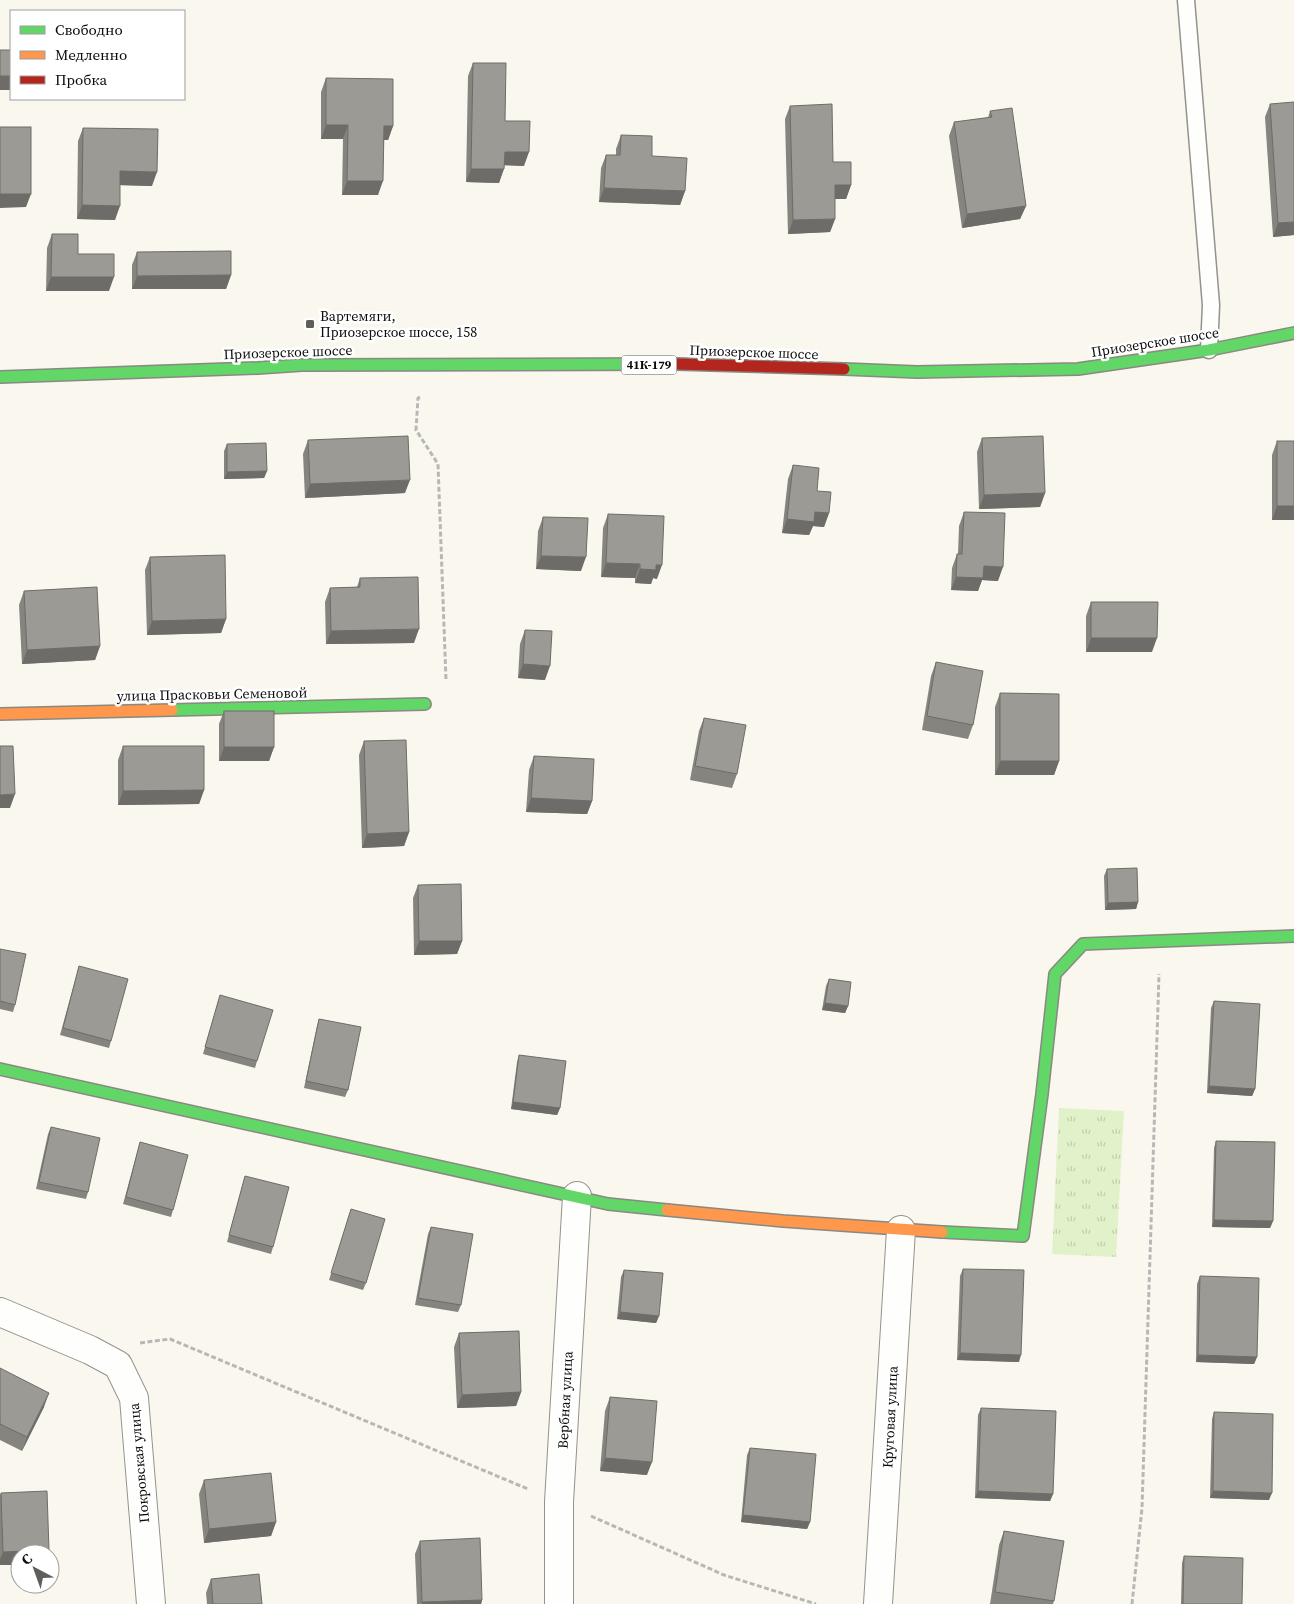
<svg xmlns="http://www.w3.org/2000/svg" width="1294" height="1604" font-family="'Source Serif 4',serif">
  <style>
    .park { fill: url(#park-tufts) }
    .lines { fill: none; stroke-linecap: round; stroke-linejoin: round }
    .lane-casing { stroke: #93928d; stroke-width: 19 }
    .street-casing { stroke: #93928d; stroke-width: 30 }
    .fast-casing { stroke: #898884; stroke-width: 14 }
    .slow-casing { stroke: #898884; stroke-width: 14 }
    .jam-casing { stroke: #898884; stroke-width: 14 }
    .path { stroke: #b7b7b5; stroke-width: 3; stroke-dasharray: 5 2.5; stroke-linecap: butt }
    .lane { stroke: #fefefc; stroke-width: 16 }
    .street { stroke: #fefefc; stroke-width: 28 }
    .fast { stroke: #63d668; stroke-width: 11 }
    .slow { stroke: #ff974d; stroke-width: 11 }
    .jam { stroke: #b3261e; stroke-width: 11 }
    .wall { fill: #86847f }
    .shaded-wall { fill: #6d6c68 }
    .building { fill: #9c9a94; stroke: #6d6c68 }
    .poi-dot { fill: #5f5e5a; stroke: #fff; stroke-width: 2 }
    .labels { text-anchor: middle; stroke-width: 5; stroke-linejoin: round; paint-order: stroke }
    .shield { fill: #fff; stroke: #545454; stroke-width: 1 }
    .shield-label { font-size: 12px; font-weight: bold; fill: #0b0b0b }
    .poi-label { font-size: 14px; fill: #0b0b0b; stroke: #fff; text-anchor: start }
    .street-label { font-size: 14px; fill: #0b0b0b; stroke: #fff }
  </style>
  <defs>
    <pattern id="park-tufts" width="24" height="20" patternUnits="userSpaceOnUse" patternTransform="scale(1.25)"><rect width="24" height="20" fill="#e1f2cb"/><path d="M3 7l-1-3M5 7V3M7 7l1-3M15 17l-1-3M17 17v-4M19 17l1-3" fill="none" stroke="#c0cead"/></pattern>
  </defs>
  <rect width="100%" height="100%" fill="#faf8ee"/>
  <path class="park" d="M1059 1108 1124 1111 1116 1257 1052 1254Z"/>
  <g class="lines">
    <defs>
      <path id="lane" d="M1186 0 1211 305 1209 350"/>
      <g id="street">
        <path d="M0 1312 90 1350 118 1365 134 1398 151 1604"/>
        <path d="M559 1604V1502L577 1196"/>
        <path d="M878 1604 901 1230"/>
      </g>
      <g id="fast">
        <path d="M844 369 917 372 1078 369 1209 350 1294 333"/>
        <path d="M0 377 258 368 302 365 676 364"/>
        <path d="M172 710 425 704"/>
        <path d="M0 1069 608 1204 667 1210"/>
        <path d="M942 1232 1023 1236 1042 1094 1055 974 1083 944 1294 936"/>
      </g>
      <g id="slow">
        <path d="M0 714 172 710"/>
        <path d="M667 1210 783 1221 942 1232"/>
      </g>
      <path id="jam" d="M676 364 844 369"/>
    </defs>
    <use href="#lane" class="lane-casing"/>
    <use href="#street" class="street-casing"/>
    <use href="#fast" class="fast-casing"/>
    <use href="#slow" class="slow-casing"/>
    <use href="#jam" class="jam-casing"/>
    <g class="path">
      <path d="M420 397 418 398 416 430 438 464 446 680"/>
      <path d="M140 1343 170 1339 528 1489"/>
      <path d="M591 1516 724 1575 816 1604"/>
      <path d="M1132 1604 1142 1508 1159 974"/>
    </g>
    <use href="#lane" class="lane"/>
    <use href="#street" class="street"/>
    <use href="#fast" class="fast"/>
    <use href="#slow" class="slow"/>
    <use href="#jam" class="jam"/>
  </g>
  <g class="wall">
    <path d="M473 63 505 121 524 166 504 165 499 183 466 182 468 76Z"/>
    <path d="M326 78 393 126 388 140H384L378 195H342L343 139H321V92Z"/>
    <path d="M1270 104 1294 235 1273 237 1265 117Z"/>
    <path d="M790 106 851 185 846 199H835V219L830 232 788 234 785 119Z"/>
    <path d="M990 111 1026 206 1020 219 962 228 949 136 954 122 988 118Z"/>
    <path d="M83 128 152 186 120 185 115 220 77 219 78 141Z"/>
    <path d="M621 135 652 156 685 191 680 205 599 202 601 168 606 155H616V149Z"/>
    <path d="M52 234 78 254 109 291H46L47 248Z"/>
    <path d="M137 252 231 275 226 289H132V265Z"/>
    <path d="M982 438 1045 493 1040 507 979 509 977 452Z"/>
    <path d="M308 440 405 493 305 498 303 454Z"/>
    <path d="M1277 441H1294V520H1272V455Z"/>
    <path d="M227 444 267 471 264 478 224 479V451Z"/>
    <path d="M793 465 817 491 829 513 824 527 813 526 809 535 782 533 788 479Z"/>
    <path d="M964 512 998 581 982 580 978 591 951 590 952 568 957 554H958L959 526Z"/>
    <path d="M608 514 657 579 653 578 651 584 635 583V578L601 577 603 528Z"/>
    <path d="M543 517 581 571 536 569 538 531Z"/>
    <path d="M150 557 226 619 221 633 147 635 145 570Z"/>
    <path d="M360 578 414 643 326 644 325 602 330 588 357 587Z"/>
    <path d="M24 591 100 646 95 660 22 664 19 605Z"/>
    <path d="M1091 602 1152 652H1086V616Z"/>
    <path d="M525 630 545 680 518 678 520 644Z"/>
    <path d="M936 662 973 725 968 739 922 730 931 676Z"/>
    <path d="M1000 693 1059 761 1054 775H995V707Z"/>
    <path d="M224 711 274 747 269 761H219V724Z"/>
    <path d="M704 718 737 774 732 788 690 780 699 731Z"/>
    <path d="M364 741 409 832 404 846 362 848 359 755Z"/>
    <path d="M123 746 204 790 199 804 118 805V760Z"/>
    <path d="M534 756 592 801 587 814 526 812 529 770Z"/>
    <path d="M1107 869 1138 902 1136 909 1105 910 1104 876Z"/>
    <path d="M418 885 462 941 457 954 414 955 413 898Z"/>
    <path d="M0 949 15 1005 13 1012 0 1009Z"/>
    <path d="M79 966 111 1041 109 1048 60 1035Z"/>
    <path d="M829 979 848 1006 845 1013 822 1010 826 986Z"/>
    <path d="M220 995 257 1061 255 1068 203 1054Z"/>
    <path d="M1214 1001 1255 1089 1252 1096 1207 1093 1211 1008Z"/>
    <path d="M319 1019 348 1090 345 1097 304 1088 317 1026Z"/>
    <path d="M519 1055 560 1108 557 1115 511 1109 517 1062Z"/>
    <path d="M51 1127 88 1192 86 1199 36 1189 48 1134Z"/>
    <path d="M1216 1141 1273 1221 1270 1228 1212 1227 1214 1148Z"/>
    <path d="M140 1142 173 1210 171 1217 123 1204 138 1149Z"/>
    <path d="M245 1176 273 1247 271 1254 227 1242Z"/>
    <path d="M351 1209 366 1283 363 1290 329 1280Z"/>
    <path d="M431 1227 461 1305 458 1312 415 1305 428 1234Z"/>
    <path d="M963 1269 1019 1362 957 1360 960 1276Z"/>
    <path d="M624 1270 659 1316 656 1323 617 1319 621 1277Z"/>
    <path d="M1200 1276 1257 1357 1254 1364 1196 1362 1197 1284Z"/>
    <path d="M459 1333 521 1392 516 1406 457 1408 454 1347Z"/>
    <path d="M0 1368 44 1407 22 1451 0 1440Z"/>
    <path d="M610 1397 647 1475 600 1471 605 1411Z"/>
    <path d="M981 1408 1053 1494 1050 1501 975 1498 978 1415Z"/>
    <path d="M1214 1412 1269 1500 1210 1498 1212 1419Z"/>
    <path d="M750 1448 810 1522 807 1529 741 1522 747 1455Z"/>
    <path d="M204 1480 276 1522 271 1536 204 1543 199 1494Z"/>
    <path d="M1 1493 49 1550 48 1554H20V1565H0V1495Z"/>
    <path d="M1004 1531 1054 1601 1053 1604H990L999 1545Z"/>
    <path d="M420 1541 482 1600 481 1604H417L415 1554Z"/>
    <path d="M1184 1556 1242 1604H1181L1182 1563Z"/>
    <path d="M211 1579 262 1604H207L206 1593Z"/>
  </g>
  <g class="shaded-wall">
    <rect x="0" y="76" width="11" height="14"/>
    <path d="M326 125H348L343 139H321Z"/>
    <path d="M384 126H393L388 140H379Z"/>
    <path d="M505 152H529L524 166 500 165Z"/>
    <path d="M471 169H504L499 183 466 182Z"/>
    <path d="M120 171 157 172 152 186 115 185Z"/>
    <path d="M347 181H383L378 195H342Z"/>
    <path d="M835 185H851L846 199H830Z"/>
    <path d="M604 188 685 191 680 205 599 202Z"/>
    <path d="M0 194H31L26 207 0 208Z"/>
    <path d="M82 205 120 206 115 220 77 219Z"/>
    <path d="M1026 206 1020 219 962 228 967 214Z"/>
    <path d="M835 219 830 232 788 234 793 220Z"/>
    <path d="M1294 222V235L1273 237 1278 223Z"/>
    <path d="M231 275 226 289H132L137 276Z"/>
    <path d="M51 277H114L109 291H46Z"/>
    <path d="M267 471 264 478 224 479 227 472Z"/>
    <path d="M410 480 405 493 305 498 310 484Z"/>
    <path d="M1045 493 1040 507 979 509 984 495Z"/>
    <path d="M1277 506H1294V520H1272Z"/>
    <path d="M815 512 829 513 824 527 813 526 809 535 782 533 787 519Z"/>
    <path d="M541 556 586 557 581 571 536 569Z"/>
    <path d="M606 563 640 564 635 578 601 577Z"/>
    <path d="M656 565H662L657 579 653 578 651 584 635 583 640 569Z"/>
    <path d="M984 566 1003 567 998 581 982 580 978 591 951 590 956 577Z"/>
    <path d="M226 619 221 633 147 635 152 621Z"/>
    <path d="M419 629 414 643 326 644 331 631Z"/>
    <path d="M1091 638H1157L1152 652H1086Z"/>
    <path d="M100 646 95 660 22 664 27 650Z"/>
    <path d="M523 664 550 666 545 680 518 678Z"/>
    <path d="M224 747H274L269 761H219Z"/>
    <path d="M1000 761H1059L1054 775H995Z"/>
    <path d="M204 790 199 804 118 805 123 791Z"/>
    <path d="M15 794 10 808H0V795Z"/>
    <path d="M531 798 592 801 587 814 526 812Z"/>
    <path d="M409 832 404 846 362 848 367 834Z"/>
    <path d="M1138 902 1136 909 1105 910 1108 903Z"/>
    <path d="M419 941H462L457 954 414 955Z"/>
    <path d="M825 1003 848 1006 845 1013 822 1010Z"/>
    <path d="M1209 1086 1255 1089 1252 1096 1207 1093Z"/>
    <path d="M513 1102 560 1108 557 1115 511 1109Z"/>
    <path d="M1214 1220 1273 1221 1270 1228 1212 1227Z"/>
    <path d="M620 1312 659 1316 656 1323 617 1319Z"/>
    <path d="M960 1353 1021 1355 1019 1362 957 1360Z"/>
    <path d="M1198 1355 1257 1357 1254 1364 1196 1362Z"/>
    <path d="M521 1392 516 1406 457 1408 462 1395Z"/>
    <path d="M49 1393 44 1407 22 1451 27 1437Z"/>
    <path d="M605 1458 652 1462 647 1475 600 1471Z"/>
    <path d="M978 1491 1053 1494 1050 1501 975 1498Z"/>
    <path d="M1213 1491 1272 1493 1269 1500 1210 1498Z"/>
    <path d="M743 1515 810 1522 807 1529 741 1522Z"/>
    <path d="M276 1522 271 1536 204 1543 209 1529Z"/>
    <path d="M49 1550 48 1554H20V1565H0V1559L3 1552Z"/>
    <path d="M482 1600 481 1604H422V1602Z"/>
  </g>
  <g class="building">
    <rect x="0" y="50" width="11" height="26"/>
    <path d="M473 63H506L505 121H530L529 152H505L504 169H471Z"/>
    <path d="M326 78 393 79V126H384L383 181H347L348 125H326Z"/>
    <path d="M1294 102V222L1278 223 1270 104Z"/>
    <path d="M832 104 833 162H851V185H835V219L793 220 790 106Z"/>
    <path d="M1012 108 1026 206 967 214 954 122 992 117 990 111Z"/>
    <rect x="0" y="127" width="31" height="67"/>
    <path d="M83 128 158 129 157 172 120 171V206L82 205Z"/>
    <path d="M621 135 652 136V156L687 158 685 191 604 188 606 155H620Z"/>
    <path d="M52 234H78V254H114V277H51Z"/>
    <path d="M231 251V275L137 276V252Z"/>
    <path d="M408 436 410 480 310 484 308 440Z"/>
    <path d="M1043 436 1045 493 984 495 982 438Z"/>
    <rect x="1277" y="441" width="17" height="65"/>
    <path d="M266 443 267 471 227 472V444Z"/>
    <path d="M793 465 819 468 817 491 831 492 829 513 815 512 814 522 787 519Z"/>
    <path d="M964 512 1005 513 1003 567 984 566 983 578 956 577 957 554H962Z"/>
    <path d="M608 514 664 516 662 565H656V570L640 569V564L606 563Z"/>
    <path d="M543 517 588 518 586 557 541 556Z"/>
    <path d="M225 555 226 619 152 621 150 557Z"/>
    <path d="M418 577 419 629 331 631 330 588 360 587V578Z"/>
    <path d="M97 587 100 646 27 650 24 591Z"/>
    <path d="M1091 602H1158L1157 638H1091Z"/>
    <path d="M525 630 552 631 550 666 523 664Z"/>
    <path d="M936 662 983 671 973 725 927 716Z"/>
    <path d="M1000 693 1059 694V761H1000Z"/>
    <rect x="224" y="711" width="50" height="36"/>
    <path d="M704 718 746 725 737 774 695 766Z"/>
    <path d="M406 740 409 832 367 834 364 741Z"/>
    <path d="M0 746H13L15 794 0 795Z"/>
    <path d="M123 746H204V790L123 791Z"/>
    <path d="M534 756 594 759 592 801 531 798Z"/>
    <path d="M1137 868 1138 902 1108 903 1107 869Z"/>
    <path d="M461 884 462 941H419L418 885Z"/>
    <path d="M0 949 26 954 15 1005 0 1001Z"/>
    <path d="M79 966 128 979 111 1041 63 1028Z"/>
    <path d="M829 979 851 982 848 1006 825 1003Z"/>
    <path d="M220 995 273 1010 257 1061 205 1047Z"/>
    <path d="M1214 1001 1260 1004 1255 1089 1209 1086Z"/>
    <path d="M319 1019 361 1027 348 1090 306 1081Z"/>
    <path d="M519 1055 566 1061 560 1108 513 1102Z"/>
    <path d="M51 1127 100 1138 88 1192 39 1182Z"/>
    <path d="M1216 1141 1275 1142 1273 1221 1214 1220Z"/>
    <path d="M140 1142 188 1155 173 1210 126 1197Z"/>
    <path d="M245 1176 289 1187 273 1247 229 1235Z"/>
    <path d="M351 1209 385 1219 366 1283 331 1273Z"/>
    <path d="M431 1227 473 1234 461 1305 418 1298Z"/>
    <path d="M963 1269 1024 1270 1021 1355 960 1353Z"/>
    <path d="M624 1270 663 1273 659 1316 620 1312Z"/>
    <path d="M1200 1276 1259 1278 1257 1357 1198 1355Z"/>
    <path d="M519 1331 521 1392 462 1395 459 1333Z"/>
    <path d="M0 1368 49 1393 27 1437 0 1424Z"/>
    <path d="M610 1397 657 1401 652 1462 605 1458Z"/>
    <path d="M981 1408 1056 1411 1053 1494 978 1491Z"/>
    <path d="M1214 1412 1273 1414 1272 1493 1213 1491Z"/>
    <path d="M750 1448 816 1454 810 1522 743 1515Z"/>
    <path d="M271 1473 276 1522 209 1529 204 1480Z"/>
    <path d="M47 1491 49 1550 3 1552 1 1493Z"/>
    <path d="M1004 1531 1064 1541 1054 1601 995 1592Z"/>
    <path d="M480 1538 482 1600 422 1602 420 1541Z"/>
    <path d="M1184 1556 1243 1558 1242 1604H1183Z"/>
    <path d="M259 1574 262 1604H213L211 1579Z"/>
  </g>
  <rect class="poi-dot" x="305" y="319" width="10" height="10" rx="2.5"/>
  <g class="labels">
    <rect class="shield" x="621.5" y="355.5" width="55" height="19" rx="4"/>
    <g class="shield-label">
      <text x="649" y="369">41К-179</text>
    </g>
    <g class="poi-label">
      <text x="320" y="321">Вартемяги,<tspan x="320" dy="16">Приозерское шоссе, 158</tspan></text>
    </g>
    <g class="street-label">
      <text transform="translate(1155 342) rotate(-9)" y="5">Приозерское шоссе</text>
      <text transform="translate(288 352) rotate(-2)" y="5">Приозерское шоссе</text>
      <text transform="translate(754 352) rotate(2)" y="5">Приозерское шоссе</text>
      <text transform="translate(212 694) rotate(-1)" y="5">улица Прасковьи Семеновой</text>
      <text transform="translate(565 1400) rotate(-87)" y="5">Вербная улица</text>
      <text transform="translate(890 1417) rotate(-87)" y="5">Круговая улица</text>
      <text transform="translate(139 1463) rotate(-95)" y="5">Покровская улица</text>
    </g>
  </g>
  <rect x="10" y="10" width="175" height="90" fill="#ffffff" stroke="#9d9d9d"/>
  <rect x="20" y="26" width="25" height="8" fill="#63d668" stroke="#9d9d9d"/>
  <text x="55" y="35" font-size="15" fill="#0b0b0b">Свободно</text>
  <rect x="20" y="51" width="25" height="8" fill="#ff974d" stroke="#9d9d9d"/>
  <text x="55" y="60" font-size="15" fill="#0b0b0b">Медленно</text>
  <rect x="20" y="76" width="25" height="8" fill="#b3261e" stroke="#9d9d9d"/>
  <text x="55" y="85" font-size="15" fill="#0b0b0b">Пробка</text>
  <g transform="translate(35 1569) rotate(319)"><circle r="24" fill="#ffffff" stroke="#9d9d9d"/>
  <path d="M0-4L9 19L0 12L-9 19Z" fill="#5f5e5a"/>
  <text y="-8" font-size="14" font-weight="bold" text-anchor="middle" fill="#0b0b0b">С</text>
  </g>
</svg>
